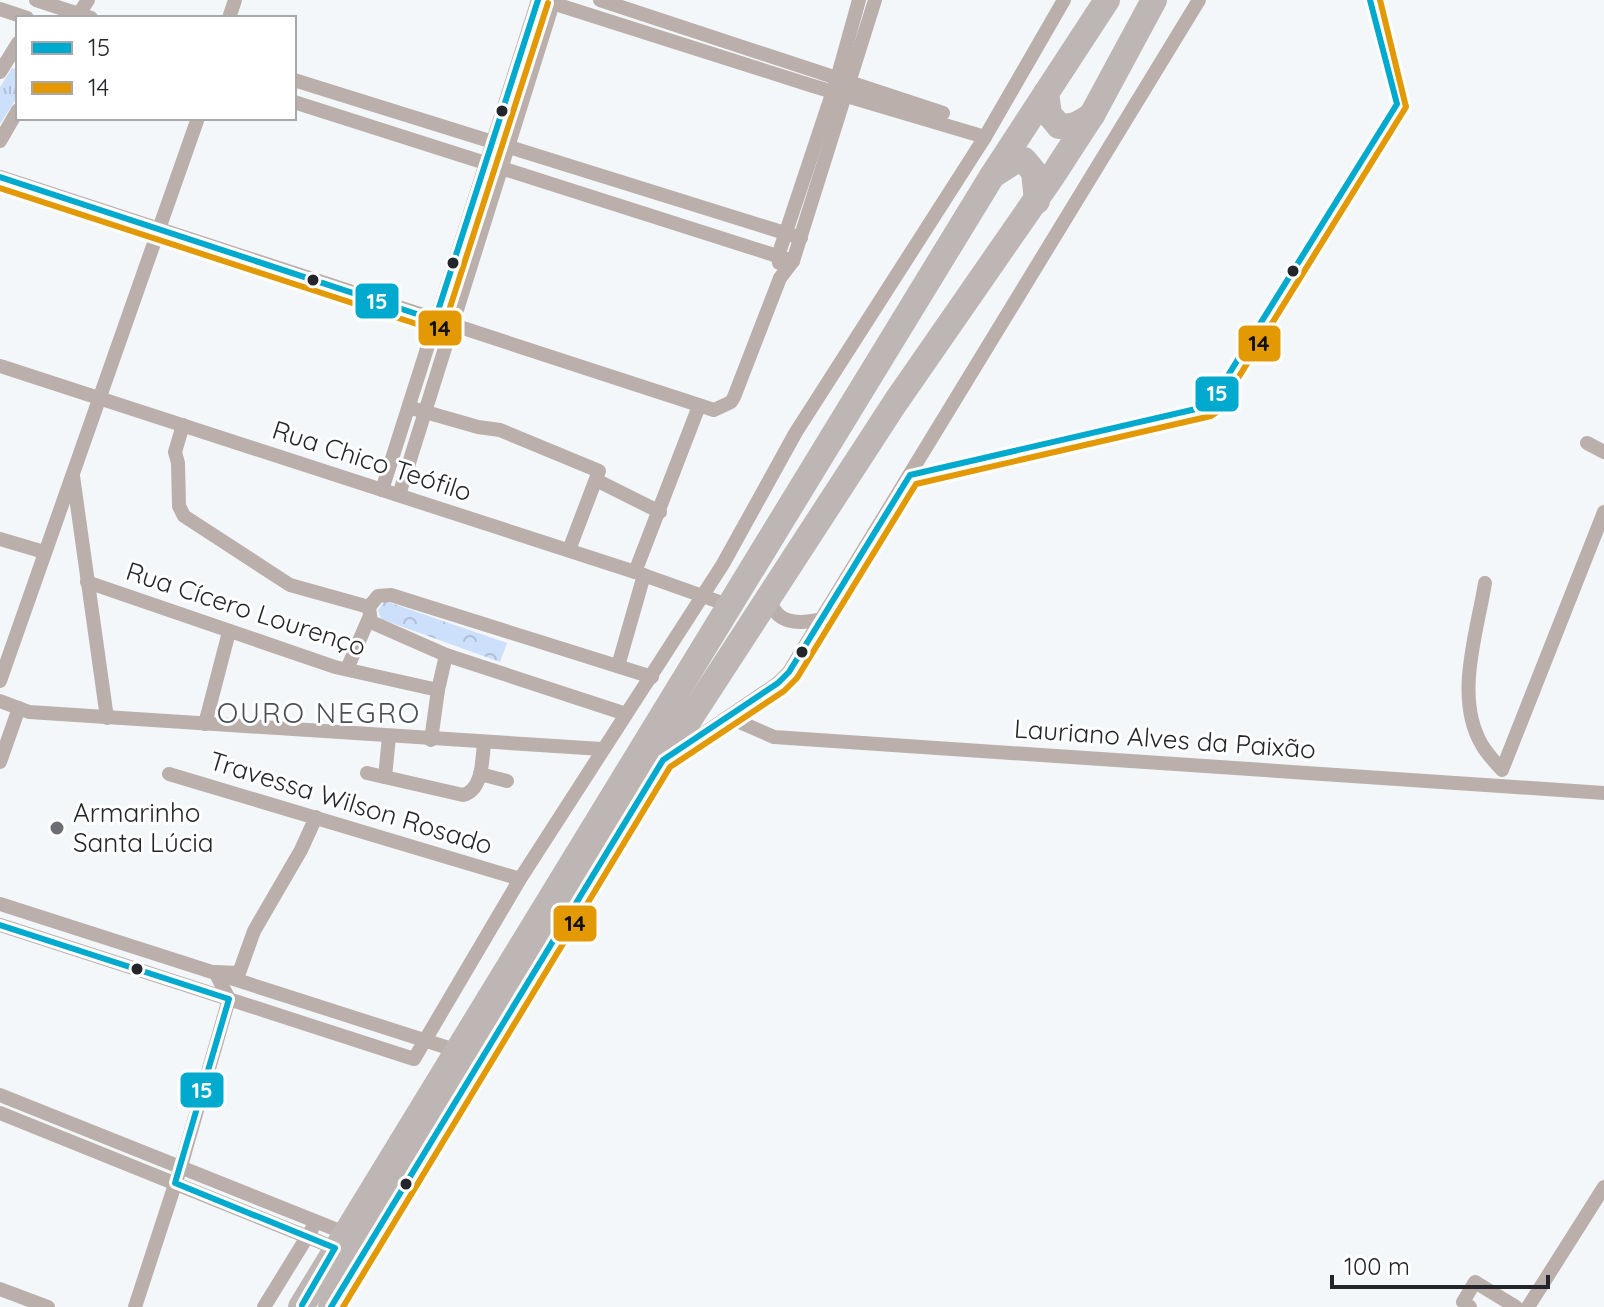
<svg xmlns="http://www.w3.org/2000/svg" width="1604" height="1307" font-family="Quicksand,sans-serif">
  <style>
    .grass { fill: url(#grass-tufts) }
    .park { fill: url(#park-crowns) }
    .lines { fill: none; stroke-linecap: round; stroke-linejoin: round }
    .street { stroke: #baafab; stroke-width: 14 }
    .highway { stroke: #beb6b4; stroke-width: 26 }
    .bus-1-casing { stroke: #fff; stroke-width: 12 }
    .bus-2-casing { stroke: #fff; stroke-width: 12 }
    .bus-1 { stroke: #00a9ce; stroke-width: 6 }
    .bus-2 { stroke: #e29904; stroke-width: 6 }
    .bus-dot { fill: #23252a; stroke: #fff; stroke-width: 3 }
    .poi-dot { fill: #6c6e73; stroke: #fff; stroke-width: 3 }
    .labels { text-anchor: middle; stroke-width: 6; stroke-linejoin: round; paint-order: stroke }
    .street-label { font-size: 26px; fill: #23252a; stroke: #fff }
    .poi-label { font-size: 26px; fill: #23252a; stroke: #fff; text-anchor: start }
    .neighbourhood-label { font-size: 28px; letter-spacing: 2px; fill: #4a505a; stroke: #fff }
    .line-badge { stroke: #fff; stroke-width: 3 }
    .badge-label { font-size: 22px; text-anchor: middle; font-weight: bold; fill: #fff }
    .pale-badge-label { font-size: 22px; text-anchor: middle; font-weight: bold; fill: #111 }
  </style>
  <defs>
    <pattern id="grass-tufts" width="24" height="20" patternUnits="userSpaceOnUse" patternTransform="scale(2)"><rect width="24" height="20" fill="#ccdffb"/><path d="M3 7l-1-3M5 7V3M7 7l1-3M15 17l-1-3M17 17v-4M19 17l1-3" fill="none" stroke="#afbfd7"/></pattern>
    <pattern id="park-crowns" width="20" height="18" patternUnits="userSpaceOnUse" patternTransform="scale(2)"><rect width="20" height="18" fill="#ccdffb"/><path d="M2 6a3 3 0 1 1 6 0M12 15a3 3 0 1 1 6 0" fill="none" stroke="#afbfd7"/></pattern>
  </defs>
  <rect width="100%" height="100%" fill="#f4f7fa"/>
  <path class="grass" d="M12 68 18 70V96L0 124V87Z"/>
  <path class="park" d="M385 601 507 643 500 662 381 619 378 610Z"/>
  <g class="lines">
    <g class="street">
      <path d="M36 0 91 18"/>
      <path d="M600 0 943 113"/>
      <path d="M546 1 813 86 985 137"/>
      <path d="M0 9 27 18"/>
      <path d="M76 18 88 0"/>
      <path d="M229 18 235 0"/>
      <path d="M0 72 18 43"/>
      <path d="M294 80 801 238"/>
      <path d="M294 102 793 261"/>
      <path d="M0 141 18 110"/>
      <path d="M0 177 714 410 731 402 734 397 780 278 793 261 875 0"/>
      <path d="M779 263 778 256 837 79 859 0"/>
      <path d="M0 366 635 572 728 605"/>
      <path d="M415 409 478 427 500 430 599 471 569 550"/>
      <path d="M183 425 175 452 178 463 179 506 184 516 290 585 369 607"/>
      <path d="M1587 443 1604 452"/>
      <path d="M73 476 107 718"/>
      <path d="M596 480 660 512"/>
      <path d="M382 490 538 0"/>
      <path d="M399 495 554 0"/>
      <path d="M0 539 44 552"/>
      <path d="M635 572 699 406"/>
      <path d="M87 582 335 667 438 690"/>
      <path d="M1485 583C1477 633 1454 698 1482 745 1487 754 1495 762 1502 770L1604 512"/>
      <path d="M770 596C773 624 798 625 821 619"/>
      <path d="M618 666 644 575"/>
      <path d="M347 669 369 618"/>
      <path d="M0 681 198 118"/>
      <path d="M0 701 29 712 602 749"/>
      <path d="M626 714 446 655 371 622 369 607 378 596 391 595 652 677"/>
      <path d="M728 717 774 737 1604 793"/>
      <path d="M205 724 229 632"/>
      <path d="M431 740 438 690 446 655"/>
      <path d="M675 753 778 683 789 672 1199 0"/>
      <path d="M0 762 19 708"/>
      <path d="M367 773 463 795C483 790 482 760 484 743"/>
      <path d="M169 774 520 879"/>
      <path d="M480 774 507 781"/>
      <path d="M385 777 389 737"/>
      <path d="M0 904 458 1051"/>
      <path d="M0 925 414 1059 520 879 723 564 796 432 985 137 1064 0"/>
      <path d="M0 1095 345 1233"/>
      <path d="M0 1113 335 1248"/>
      <path d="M0 1289 48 1307"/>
      <path d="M135 1307 181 1166 229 999 215 972 239 973 254 931 301 850 316 817"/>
      <path d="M264 1307 312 1229"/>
      <path d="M1470 1307 1463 1302 1475 1282 1516 1307"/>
      <path d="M1528 1307 1604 1187"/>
    </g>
    <g class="highway">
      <path d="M1046 93 1049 114 1059 126C1073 128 1081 123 1092 115"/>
      <path d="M993 175 1015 161 1024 160 1034 172 1037 201"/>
      <path d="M301 1307 992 176 1107 0"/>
      <path d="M331 1307 663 760 895 403 1053 175 1092 115 1154 0"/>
    </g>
    <defs>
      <g id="bus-1">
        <path d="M0 177 435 320 538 0"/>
        <path d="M0 925 229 999 175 1183 335 1248 302 1305"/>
        <path d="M331 1307 663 760 778 683 789 672 910 475 1209 406 1397 104 1370 0"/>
      </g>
      <g id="bus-2">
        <path d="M0 188 432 329H439L445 323 548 3"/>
        <path d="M343 1307 670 767 784 691 797 678 916 484 1211 416 1217 412 1406 107 1380 0"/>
      </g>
    </defs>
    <use href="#bus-1" class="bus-1-casing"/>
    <use href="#bus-2" class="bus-2-casing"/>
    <use href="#bus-1" class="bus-1"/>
    <use href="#bus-2" class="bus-2"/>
  </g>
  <g class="bus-dot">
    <circle cx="502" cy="111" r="7"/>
    <circle cx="453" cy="263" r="7"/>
    <circle cx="1293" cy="271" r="7"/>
    <circle cx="313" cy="280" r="7"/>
    <circle cx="802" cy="652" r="7"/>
    <circle cx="137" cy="969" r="7"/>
    <circle cx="406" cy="1184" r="7"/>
  </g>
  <circle class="poi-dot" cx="57" cy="828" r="8"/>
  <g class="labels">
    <g class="street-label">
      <text transform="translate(372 461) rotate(18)" y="9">Rua Chico Teófilo</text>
      <text transform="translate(246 609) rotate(18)" y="9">Rua Cícero Lourenço</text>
      <text transform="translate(1165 739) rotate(4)" y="9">Lauriano Alves da Paixão</text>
      <text transform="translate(351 803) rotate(17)" y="9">Travessa Wilson Rosado</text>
    </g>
    <g class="poi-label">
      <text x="73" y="822">Armarinho<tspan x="73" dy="30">Santa Lúcia</tspan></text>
    </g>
    <g class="neighbourhood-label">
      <text x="319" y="723">OURO NEGRO</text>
    </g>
  </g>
  <g class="line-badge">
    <rect x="354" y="282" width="46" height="38" rx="8" fill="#00a9ce"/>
    <rect x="417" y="309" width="46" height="38" rx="8" fill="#e29904"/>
    <rect x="1237" y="324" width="45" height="39" rx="8" fill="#e29904"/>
    <rect x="1194" y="375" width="46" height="38" rx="8" fill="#00a9ce"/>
    <rect x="552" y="904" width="46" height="39" rx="8" fill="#e29904"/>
    <rect x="179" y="1071" width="46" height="38" rx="8" fill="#00a9ce"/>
  </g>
  <g class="badge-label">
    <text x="377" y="309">15</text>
    <text x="1217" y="401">15</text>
    <text x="202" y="1098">15</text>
  </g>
  <g class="pale-badge-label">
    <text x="440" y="336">14</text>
    <text x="1259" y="351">14</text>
    <text x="575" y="931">14</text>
  </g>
  <rect x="16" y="16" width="280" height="104" fill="#ffffff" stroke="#a7a8aa" stroke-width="2"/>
  <rect x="32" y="42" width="40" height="12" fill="#00a9ce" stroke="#a7a8aa" stroke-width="2"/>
  <text x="88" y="56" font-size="24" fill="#23252a">15</text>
  <rect x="32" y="82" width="40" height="12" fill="#e29904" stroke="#a7a8aa" stroke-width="2"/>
  <text x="88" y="96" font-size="24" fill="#23252a">14</text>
  <path d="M1332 1275v12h216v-12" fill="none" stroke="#23252a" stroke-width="4"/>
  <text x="1344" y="1275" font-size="24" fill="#23252a" stroke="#ffffff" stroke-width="6" paint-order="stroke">100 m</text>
</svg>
